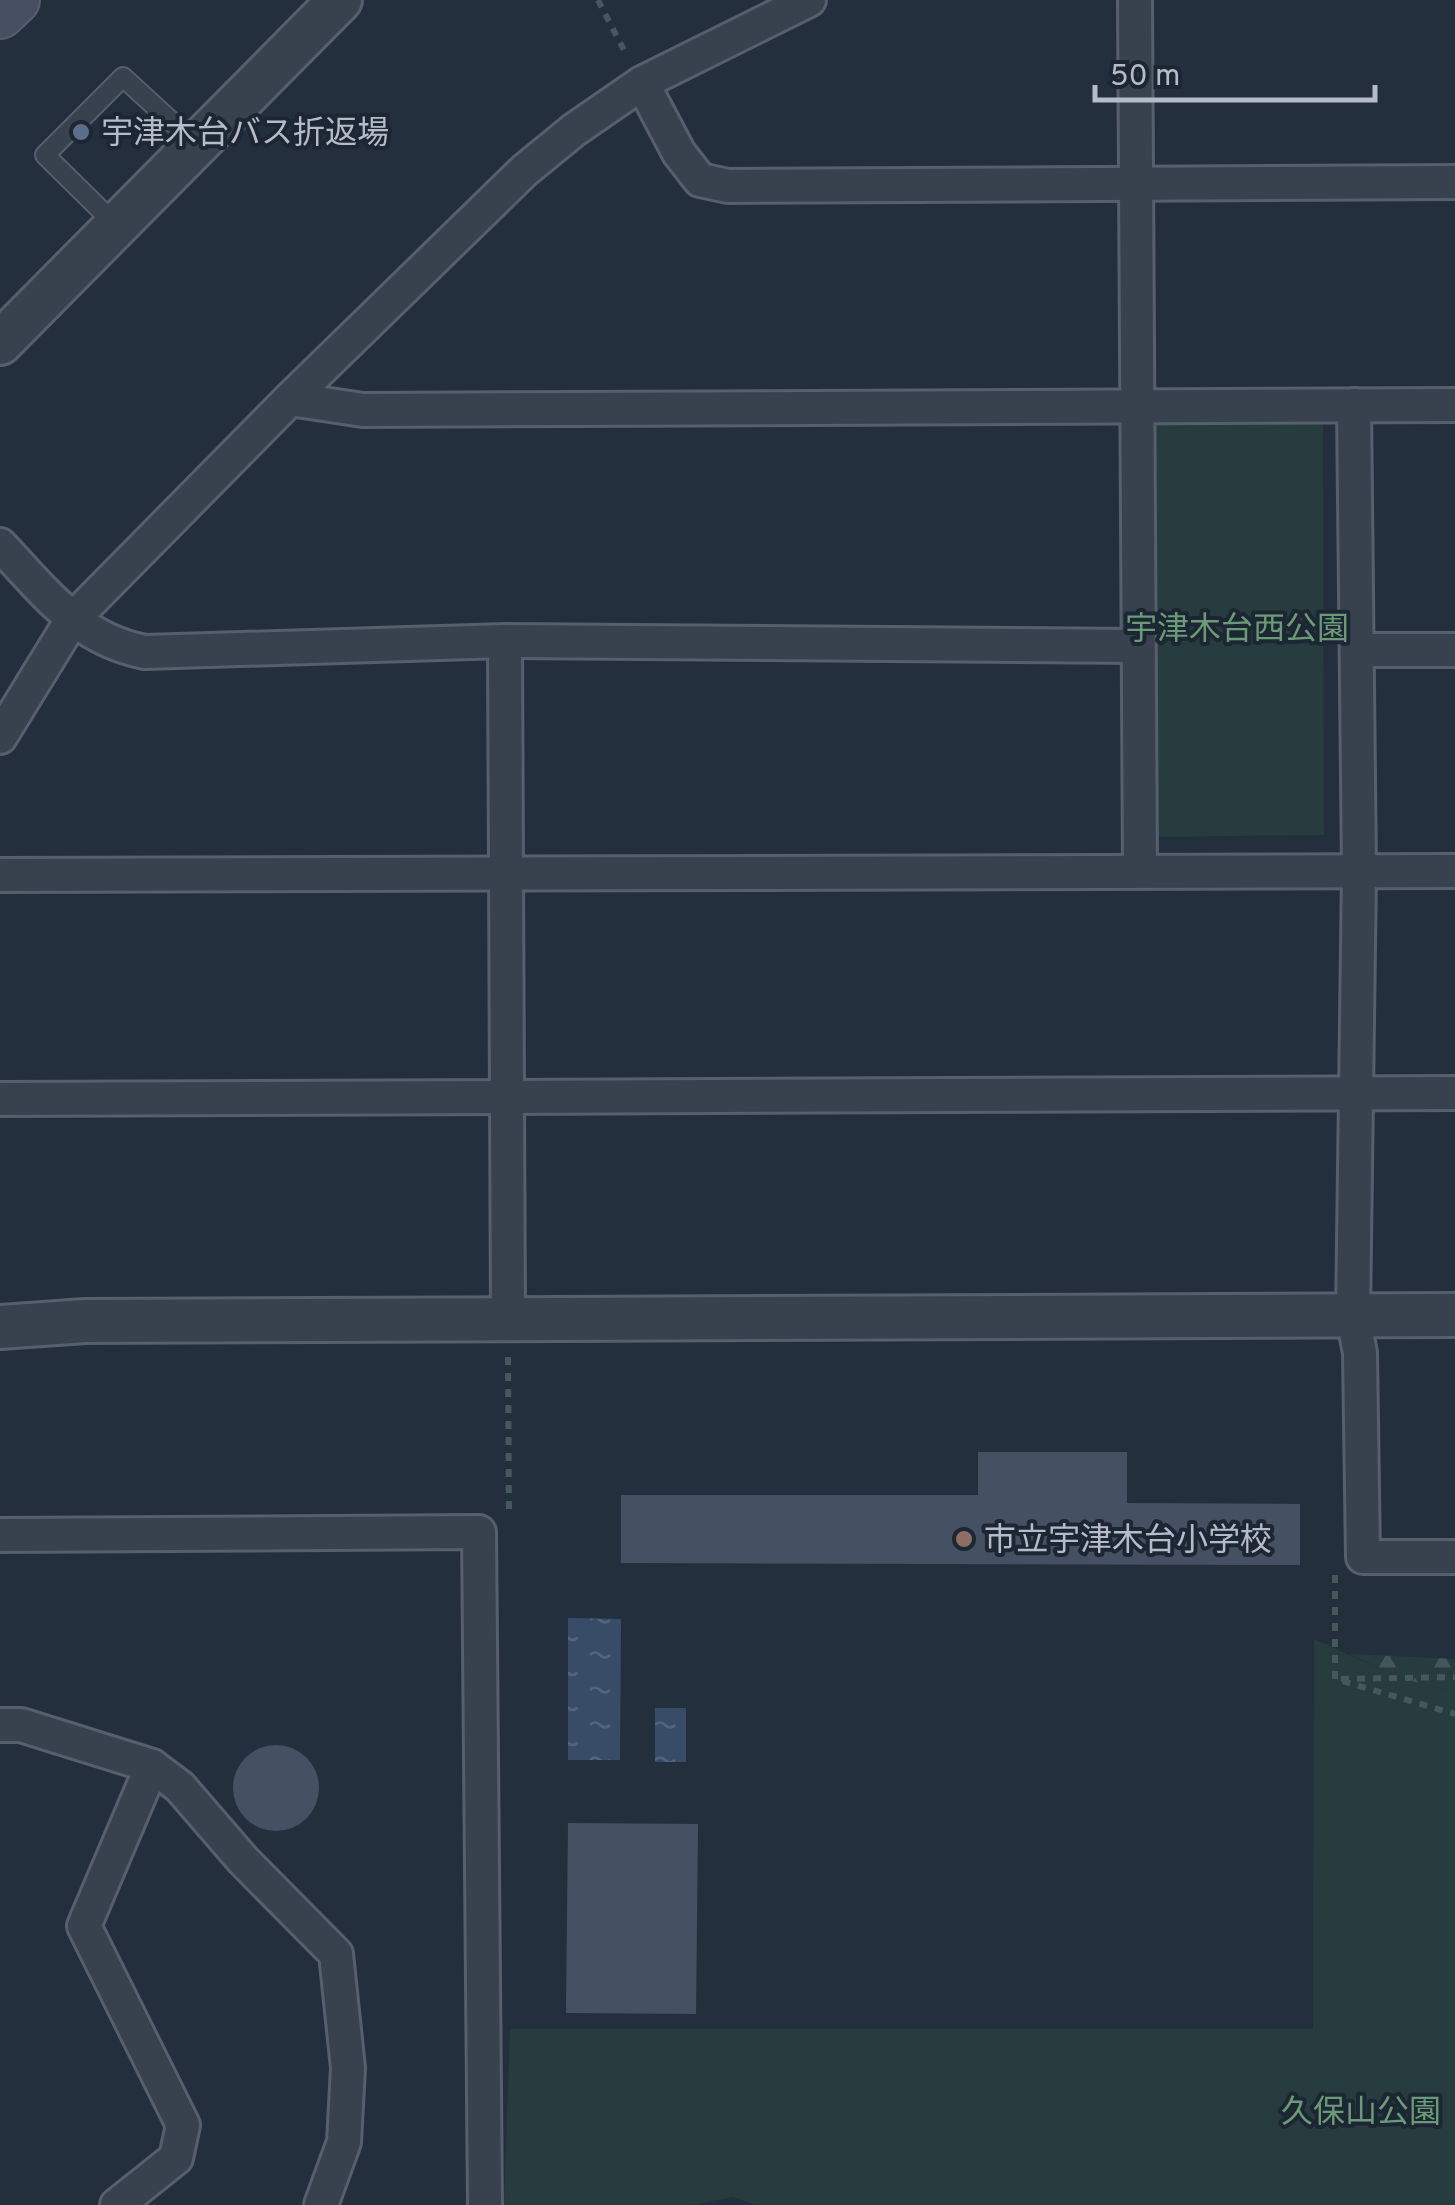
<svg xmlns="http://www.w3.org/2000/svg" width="1455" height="2205" font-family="Overpass,'Noto Sans JP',sans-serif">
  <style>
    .forest { fill: url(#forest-firs) }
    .green { fill: #263c3f }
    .water { fill: url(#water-ripples) }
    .building { fill: #455162 }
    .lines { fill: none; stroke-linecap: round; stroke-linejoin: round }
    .service-casing { stroke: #565f6c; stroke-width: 22 }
    .minor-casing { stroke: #565f6c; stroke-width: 38 }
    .tertiary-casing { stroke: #565f6c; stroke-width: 48 }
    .secondary-casing { stroke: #565f6c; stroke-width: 52 }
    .path { stroke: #44595c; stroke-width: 6; stroke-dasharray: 8 8; stroke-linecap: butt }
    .service { stroke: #38414e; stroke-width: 18 }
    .minor { stroke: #38414e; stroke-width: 32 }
    .tertiary { stroke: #38414e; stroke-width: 42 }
    .secondary { stroke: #465061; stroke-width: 48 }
    .service-dot { fill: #5c6f8a; stroke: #1d2633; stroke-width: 4 }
    .education-dot { fill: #8d6e63; stroke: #1d2633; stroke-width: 4 }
    .labels { text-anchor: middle; stroke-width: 8; stroke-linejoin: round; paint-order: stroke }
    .poi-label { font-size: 32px; fill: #b4bcc9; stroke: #1d2633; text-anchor: start }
    .park-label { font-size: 32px; fill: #6b9a76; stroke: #1d2633 }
  </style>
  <defs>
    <pattern id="forest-firs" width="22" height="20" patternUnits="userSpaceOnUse" patternTransform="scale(2.5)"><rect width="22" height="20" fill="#263c3f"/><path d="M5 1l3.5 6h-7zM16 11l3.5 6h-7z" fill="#435659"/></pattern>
    <pattern id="water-ripples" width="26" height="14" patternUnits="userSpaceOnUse" patternTransform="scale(2.5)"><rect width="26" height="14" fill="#394c67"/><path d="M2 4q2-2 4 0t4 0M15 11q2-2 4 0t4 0" fill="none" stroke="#53647b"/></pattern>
  </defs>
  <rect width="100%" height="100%" fill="#242f3e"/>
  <path class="forest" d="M1349 1654 1455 1659V1692L1403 1679Z"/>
  <g class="green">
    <path d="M1147 421 1323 422 1324 835 1153 837Z"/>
    <path d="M1314 1639 1403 1679 1455 1692V2205H756L733 2197 691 2205H504L510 2029H1313Z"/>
  </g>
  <g class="water">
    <path d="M568 1618 621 1619 620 1760H568Z"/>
    <rect x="655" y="1708" width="31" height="54"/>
  </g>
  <g class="building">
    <path d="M978 1452H1127V1503L1300 1504V1565L621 1563V1495H978Z"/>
    <circle cx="276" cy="1788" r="43"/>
    <path d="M568 1823 698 1824 696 2014 566 2013Z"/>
  </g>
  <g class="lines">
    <defs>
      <path id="service" d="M116 225 45 155 123 77 196 144"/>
      <g id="minor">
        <path d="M1135 0 1140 871"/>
        <path d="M642 83 679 153 700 180 728 186 1455 182"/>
        <path d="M290 399 363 410 1455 405"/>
        <path d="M1354 405 1359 872 1353 1317 1360 1353 1363 1557H1455"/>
        <path d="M0 545C45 592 78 639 145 652L505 641 1138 646"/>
        <path d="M505 641 508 1321"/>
        <path d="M1357 650H1455"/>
        <path d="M0 737 72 620 290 399 525 170 574 130 642 83 809 0"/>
        <path d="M0 875 1455 871"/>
        <path d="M0 1099 1455 1093"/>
        <path d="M0 1535 479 1532 485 2205"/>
        <path d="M0 1725H21L152 1766 180 1787 243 1860 336 1954 348 2068 344 2142 321 2205"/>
        <path d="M117 2205 176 2158 183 2125 84 1926 152 1766"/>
      </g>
      <g id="tertiary">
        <path d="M0 343 340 0"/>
        <path d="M0 1327 85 1321 1455 1315"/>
      </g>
      <path id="secondary" d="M0 14 15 0"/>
    </defs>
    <use href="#service" class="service-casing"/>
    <use href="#minor" class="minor-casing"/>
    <use href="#tertiary" class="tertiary-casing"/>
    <use href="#secondary" class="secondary-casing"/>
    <g class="path">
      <path d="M598 0 627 56"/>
      <path d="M508 1357 509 1514"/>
      <path d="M1335 1575V1679L1455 1714"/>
      <path d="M1341 1679 1455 1677"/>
    </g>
    <use href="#service" class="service"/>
    <use href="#minor" class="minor"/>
    <use href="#tertiary" class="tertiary"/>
    <use href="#secondary" class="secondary"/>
  </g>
  <circle class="service-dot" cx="81" cy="132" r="10"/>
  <circle class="education-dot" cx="964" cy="1539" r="10"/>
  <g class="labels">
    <g class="poi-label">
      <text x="101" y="143">宇津木台バス折返場</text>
      <text x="984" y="1550">市立宇津木台小学校</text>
    </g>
    <g class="park-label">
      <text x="1237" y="639">宇津木台西公園</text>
      <text x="1361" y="2122">久保山公園</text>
    </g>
  </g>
  <path d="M1095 85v15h280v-15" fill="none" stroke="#b4bcc9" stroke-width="5"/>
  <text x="1110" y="85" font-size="30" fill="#b4bcc9" stroke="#1d2633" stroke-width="8" paint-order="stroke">50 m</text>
</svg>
